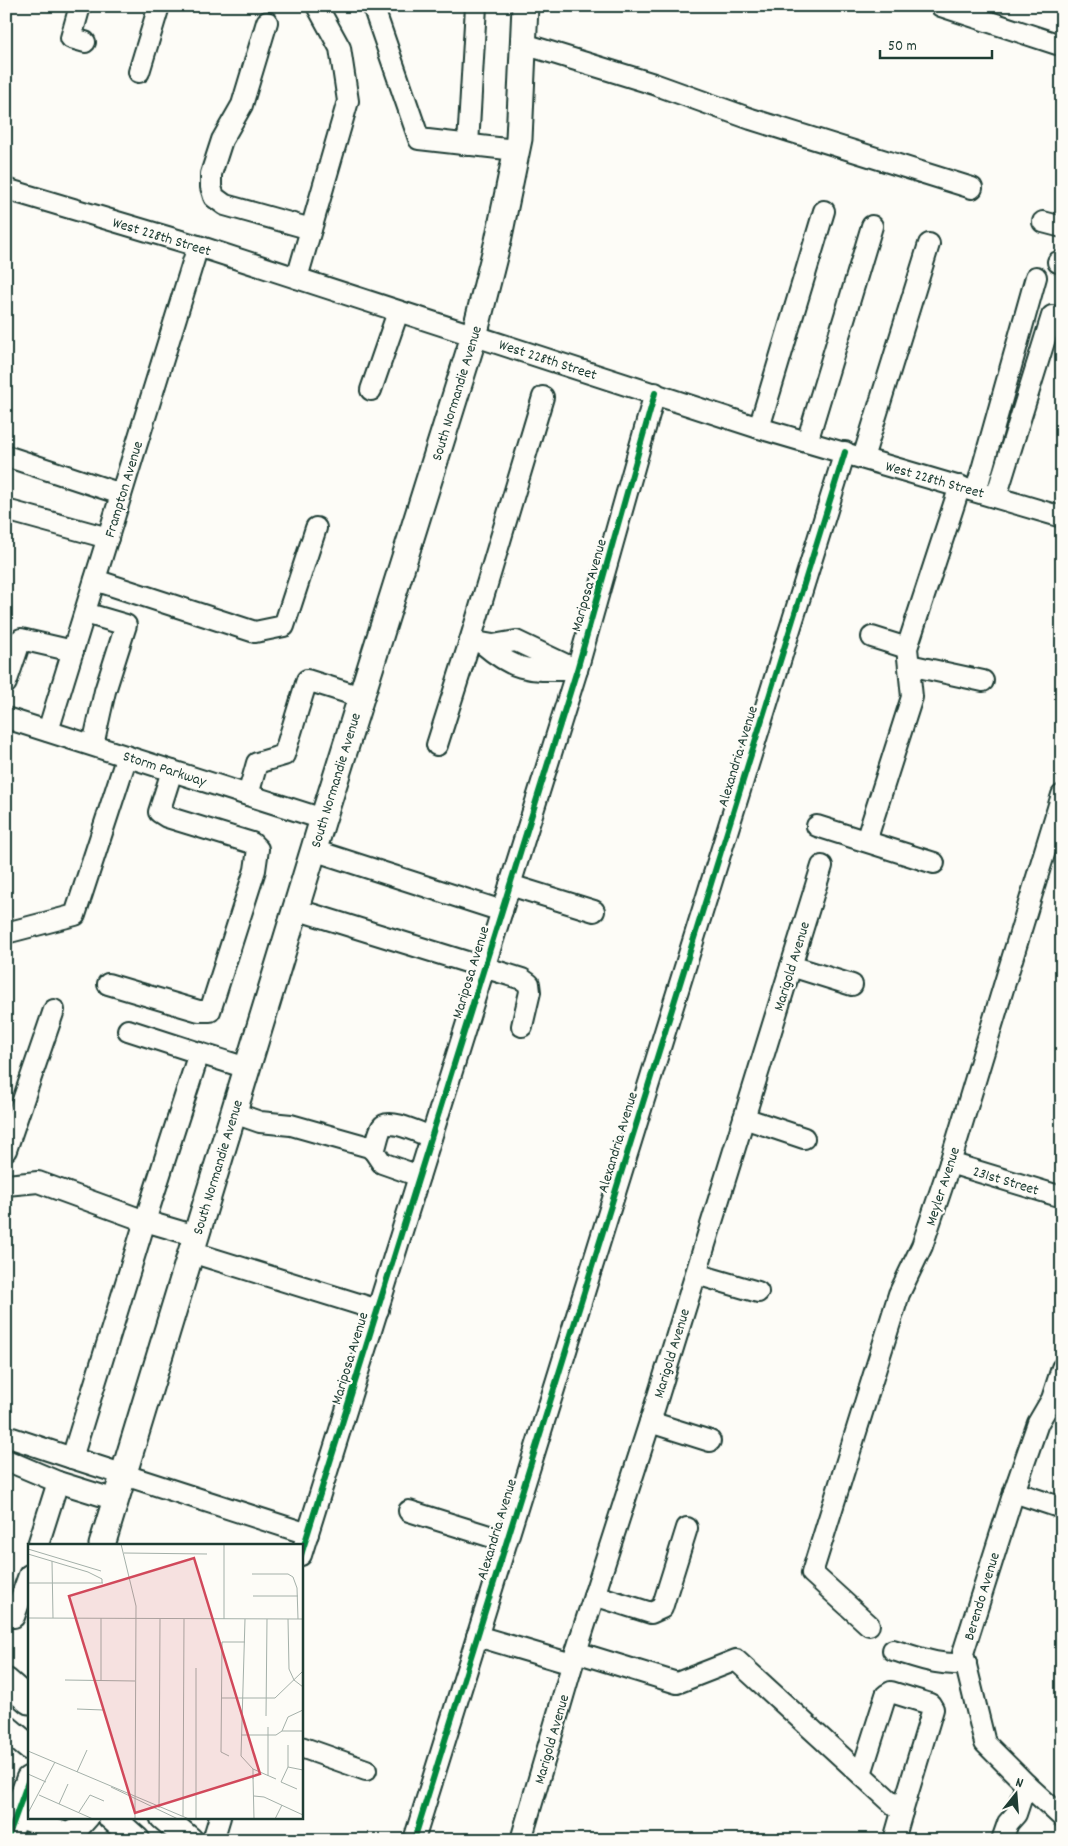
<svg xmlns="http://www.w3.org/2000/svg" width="1068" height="1846" font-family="Dekko,sans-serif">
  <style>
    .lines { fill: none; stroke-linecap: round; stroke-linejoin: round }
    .minor-casing { stroke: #1f3d34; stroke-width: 24 }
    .major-casing { stroke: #1f3d34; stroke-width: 29 }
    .minor { stroke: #fdfcf7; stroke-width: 20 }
    .major { stroke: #fdfcf7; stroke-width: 25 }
    .cycleway-casing { stroke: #fdfcf7; stroke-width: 9 }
    .cycleway { stroke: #00873e; stroke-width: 6 }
    .labels { text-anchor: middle; stroke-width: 4.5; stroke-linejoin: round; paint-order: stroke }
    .street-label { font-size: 15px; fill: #1f3d34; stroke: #fdfcf7 }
    .inset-road { fill: none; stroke: #a4b0a9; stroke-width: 1 }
    .view { fill: #d1495b; fill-opacity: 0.15; stroke: #d1495b; stroke-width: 2.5 }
    .inset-edge { fill: none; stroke: #1f3d34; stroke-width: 2.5 }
  </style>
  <rect width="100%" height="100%" fill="#fdfcf7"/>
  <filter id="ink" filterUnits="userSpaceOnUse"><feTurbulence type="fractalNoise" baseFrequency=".02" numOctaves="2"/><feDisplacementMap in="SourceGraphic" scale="10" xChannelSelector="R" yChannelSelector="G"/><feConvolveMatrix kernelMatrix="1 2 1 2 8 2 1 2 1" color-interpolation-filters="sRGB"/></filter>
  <g filter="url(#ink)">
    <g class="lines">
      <defs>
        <g id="minor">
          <path d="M80 6 71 38 85 42"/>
          <path d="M373 6 419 139 516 150"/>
          <path d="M941 6 1057 44"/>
          <path d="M267 22 242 105 222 140 211 174V187L214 197 225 205 311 229"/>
          <path d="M524 44 654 84 751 119 972 188"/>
          <path d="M139 72 159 6"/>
          <path d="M468 145 476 6"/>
          <path d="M6 189 198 246 759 428 1062 517"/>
          <path d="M1043 222 1062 227"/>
          <path d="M1058 262 1062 263"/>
          <path d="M297 278 348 101 340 48 317 6"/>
          <path d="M371 390 398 312"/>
          <path d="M543 397 470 641 493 645 516 641 577 670"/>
          <path d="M759 428 824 211"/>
          <path d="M807 442 872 226"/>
          <path d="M6 456 121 494"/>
          <path d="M863 458 929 244"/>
          <path d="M976 491 1036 277"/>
          <path d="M996 497 1052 316"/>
          <path d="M6 510 108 538"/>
          <path d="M95 580 255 632 284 626 316 528"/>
          <path d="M85 613 126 625 105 691 93 745"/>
          <path d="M872 637 907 648"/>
          <path d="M483 644C517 673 530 670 572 670"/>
          <path d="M909 665 983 681"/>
          <path d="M6 683 21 639 73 651"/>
          <path d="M6 718 323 819"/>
          <path d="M48 731 198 246"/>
          <path d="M437 745 470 641"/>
          <path d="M248 795 257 763 284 755 307 680 361 697"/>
          <path d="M817 826 934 863"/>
          <path d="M866 841 912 697 907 648 960 486"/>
          <path d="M313 850 502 911"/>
          <path d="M510 885 594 911"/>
          <path d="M295 909 522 979 529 984 530 992 522 1026"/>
          <path d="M6 933 75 915 127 756"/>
          <path d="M791 966 852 985"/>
          <path d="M108 984 199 1011H210L255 870 258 849 252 843 167 817 159 812 172 771"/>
          <path d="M128 1030 199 1053 145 1221 196 1236"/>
          <path d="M199 1053 247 1068"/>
          <path d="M234 1113 260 1122 291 1125 369 1147 374 1151 382 1163 419 1176"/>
          <path d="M744 1118 804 1138"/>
          <path d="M6 1150 54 1010"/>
          <path d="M374 1151C377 1144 378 1133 382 1127 388 1117 422 1134 431 1137"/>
          <path d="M950 1163 1062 1197"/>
          <path d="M6 1185 38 1182 145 1221 72 1458 308 1534"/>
          <path d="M191 1252 378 1310"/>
          <path d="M696 1274 758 1292"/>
          <path d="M650 1422 710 1441"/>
          <path d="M6 1436 72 1458"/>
          <path d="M6 1460 58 1482"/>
          <path d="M1014 1492 1062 1508"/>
          <path d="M409 1511 505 1541"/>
          <path d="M38 1545 58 1482 116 1500"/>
          <path d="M301 1555 577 670 655 393"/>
          <path d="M594 1595 651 1613 662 1608 687 1528"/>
          <path d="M6 1615 14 1617 29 1575"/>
          <path d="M869 1625 812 1573 899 1294 922 1246 950 1163 1062 795"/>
          <path d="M477 1636 572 1664"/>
          <path d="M893 1650C917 1657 940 1667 966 1663"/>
          <path d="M576 1652 677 1683 736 1660 902 1812 894 1840"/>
          <path d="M301 1747 366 1770"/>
          <path d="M861 1774 886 1695 891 1692 930 1704 933 1709 902 1812"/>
          <path d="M1026 1784 1062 1817"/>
          <path d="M15 1817 67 1833 80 1827 89 1817"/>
          <path d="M213 1840 220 1817"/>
          <path d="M414 1840 845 452"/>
          <path d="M521 1840 576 1652 650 1422 822 866"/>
          <path d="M1002 1840 1008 1823 1016 1814 1026 1784 985 1743 963 1653 1014 1492 1038 1423 1052 1399 1062 1368"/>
        </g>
        <g id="major">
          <path d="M102 1545 323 819 474 336 498 241 519 139 525 6"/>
          <path d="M6 1681 29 1701"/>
          <path d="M6 1728 29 1747"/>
          <path d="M111 1817 137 1840"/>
          <path d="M163 1817 190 1840"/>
          <path d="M7 1840 29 1779"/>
        </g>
      </defs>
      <use href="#minor" class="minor-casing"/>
      <use href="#major" class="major-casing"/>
      <use href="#minor" class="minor"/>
      <use href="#major" class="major"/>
      <defs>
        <g id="cycleway">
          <path d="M301 1555 577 670 655 393"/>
          <path d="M7 1840 29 1779"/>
          <path d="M414 1840 845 452"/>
        </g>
      </defs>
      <use href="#cycleway" class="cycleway-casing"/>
      <use href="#cycleway" class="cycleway"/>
    </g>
  </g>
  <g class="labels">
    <g class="street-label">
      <text transform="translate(162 236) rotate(17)" y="5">West 228th Street</text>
      <text transform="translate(548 359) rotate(18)" y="5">West 228th Street</text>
      <text transform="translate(456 393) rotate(-73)" y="5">South Normandie Avenue</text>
      <text transform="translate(935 479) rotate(16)" y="5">West 228th Street</text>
      <text transform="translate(123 489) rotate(-73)" y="5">Frampton Avenue</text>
      <text transform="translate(588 585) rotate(-74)" y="5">Mariposa Avenue</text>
      <text transform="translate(737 756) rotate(-73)" y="5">Alexandria Avenue</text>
      <text transform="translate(165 768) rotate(18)" y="5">Storm Parkway</text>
      <text transform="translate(335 780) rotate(-73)" y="5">South Normandie Avenue</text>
      <text transform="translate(791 966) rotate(-73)" y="5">Marigold Avenue</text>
      <text transform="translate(470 972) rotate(-73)" y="5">Mariposa Avenue</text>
      <text transform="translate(617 1142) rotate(-73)" y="5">Alexandria Avenue</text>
      <text transform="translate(217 1167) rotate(-73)" y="5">South Normandie Avenue</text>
      <text transform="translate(1006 1180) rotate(17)" y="5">231st Street</text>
      <text transform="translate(942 1186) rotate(-72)" y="5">Meyler Avenue</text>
      <text transform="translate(671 1353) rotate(-73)" y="5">Marigold Avenue</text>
      <text transform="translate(349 1358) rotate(-73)" y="5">Mariposa Avenue</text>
      <text transform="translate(496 1529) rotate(-73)" y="5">Alexandria Avenue</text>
      <text transform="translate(981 1596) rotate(-73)" y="5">Berendo Avenue</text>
      <text transform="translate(551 1739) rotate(-74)" y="5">Marigold Avenue</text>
    </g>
  </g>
  <g transform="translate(28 1544)">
    <rect width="275" height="275" fill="#fdfcf7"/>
    <path class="inset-road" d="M93 0 108 62 107 275M0 5 73 27M96 9 179 10M0 10 60 28 74 35V39M24 17 25 74M224 30H260L265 33 269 44 270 75M0 39H75M225 52H270M0 74 275 75M196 75V0M217 75 213 212 225 225V235M260 75 261 125 266 136 275 143M37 136 107 137M73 136V74M194 154H247L275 127M49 165 75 166M238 172 239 75M240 183V191H248L254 187H275M254 187 260 173 275 166M213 191H240V232M260 201V223L253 238 269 245M0 207 161 275M201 212 193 208 194 98H217M260 223 275 226M225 225 248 235M49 228 59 206M0 230 18 238M225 233 226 275M83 243 150 275M11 251 65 275M226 252 236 253 275 271M31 260 40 240M131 264 132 75M51 268 62 251 76 257M0 269 27 218M155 272 156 75M168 275V124M247 275 254 261"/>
    <path class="view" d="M166 14 232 230 107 269 41 52Z"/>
    <rect width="275" height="275" class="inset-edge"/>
  </g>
  <rect width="1068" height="1846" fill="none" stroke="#fdfcf7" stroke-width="25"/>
  <rect x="12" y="12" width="1043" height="1821" fill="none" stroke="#1f3d34" stroke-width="2" filter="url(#ink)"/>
  <g transform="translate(1016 1794) rotate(17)" stroke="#fdfcf7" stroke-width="4" paint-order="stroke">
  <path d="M0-4L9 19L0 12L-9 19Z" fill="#1f3d34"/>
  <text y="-8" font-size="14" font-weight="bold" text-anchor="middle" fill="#1f3d34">N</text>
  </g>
  <path d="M880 50v8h112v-8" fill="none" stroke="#1f3d34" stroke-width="2.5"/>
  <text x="888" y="50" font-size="15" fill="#1f3d34" stroke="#fdfcf7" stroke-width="4" paint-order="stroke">50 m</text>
</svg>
